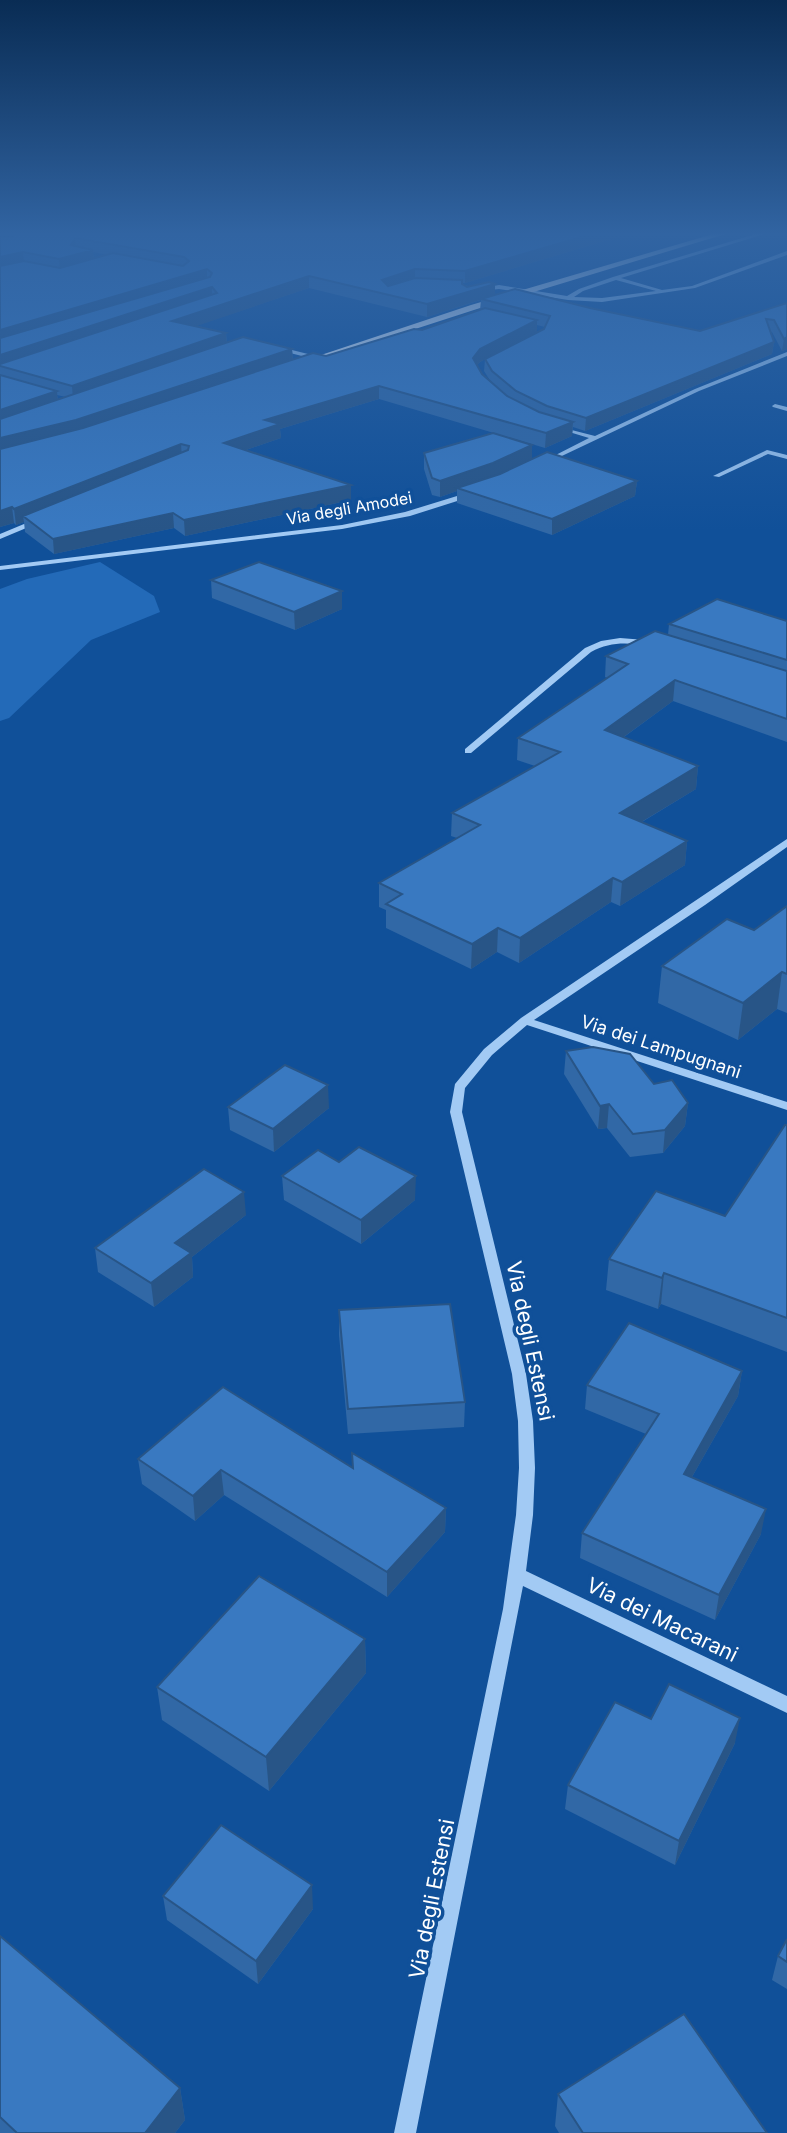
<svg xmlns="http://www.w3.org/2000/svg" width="787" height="2133" font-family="Inter,sans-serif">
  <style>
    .green { fill: #236ab8 }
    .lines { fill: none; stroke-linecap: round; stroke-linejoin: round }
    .minor { fill: #a2caf4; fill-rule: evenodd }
    .major { fill: #eff6ff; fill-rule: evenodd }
    .wall { fill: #3168a6; fill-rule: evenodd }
    .shaded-wall { fill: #285587 }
    .building { fill: #3979c1; stroke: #285587; stroke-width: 2 }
    .labels { text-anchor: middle; stroke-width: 7; stroke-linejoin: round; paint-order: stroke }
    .far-street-label { font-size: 16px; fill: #fff; stroke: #105099 }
    .street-label { font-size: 18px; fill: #fff; stroke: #105099 }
    .near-street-label { font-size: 21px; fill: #fff; stroke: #105099 }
  </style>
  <rect width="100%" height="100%" fill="#105099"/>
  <path class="green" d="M100 562 154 596 160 612 91 640 9 718 0 721V589L27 579Z"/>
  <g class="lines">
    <g class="minor">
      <path d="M762 232H771L621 278 662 290 692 286 787 251V255L695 288 602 302 568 300 499 289 480 291 477 289 499 285 567 296 579 289 613 277ZM616 280 656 291 602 298 574 297 583 291Z"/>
      <path d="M276 346 320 357 321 358 318 360 274 349Z"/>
      <path d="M787 352V356L699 391 547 463 542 462 589 438 556 428V426L595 436 695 389Z"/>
      <path d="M775 404 787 407V411L773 407 772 406Z"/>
      <path d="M767 450 787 455V459L768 454 719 477 713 476Z"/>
      <path d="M470 492 474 494 473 496 410 516 342 529 0 570V566L342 525 405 512Z"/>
      <path d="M36 519 43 521 0 539V534Z"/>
      <path d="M620 638 645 640 658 645 654 648C631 642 612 641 591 652L471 753H465V749L585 648 601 641Z"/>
      <path d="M787 839V847L705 905 534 1020 787 1102V1110L527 1025 492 1055 465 1088 462 1112 526 1374 533 1421 535 1468 533 1515 526 1571 787 1696V1713L523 1586 416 2133H394L503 1609 516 1515 519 1468 518 1421 512 1374 450 1112 455 1084 484 1049 521 1018Z"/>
    </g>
    <path class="major" d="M720 232H732L477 309 307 364 300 362 471 305Z"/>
  </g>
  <g class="wall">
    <path d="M0 233H631L465 283H462V284L495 295 590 308 700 331 787 303V349L782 351 772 332H770L774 342 772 354 585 431 573 427 572 436 545 448 379 399 280 429 281 438 246 450 351 500 185 536 174 528 54 554 25 532 24 522 16 525 14 523 0 527ZM93 252 107 255 94 259ZM309 288 427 317 481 300 480 310 422 330 326 356 293 360 292 349 227 343 226 333 195 326ZM537 325 545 327 544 329 537 332ZM485 359 484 371 491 382 482 374 477 365 480 362ZM57 395 66 397 58 400Z"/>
    <path d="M424 453 532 459 637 481 635 496 552 535 457 503V491L440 497 432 495 424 469Z"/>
    <path d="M211 580 342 609 295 630 212 598Z"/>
    <path d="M787 621V742L673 701 624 737 698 766 696 789 642 822 687 841 685 865 620 906 611 902 519 963 497 952 471 969 386 928V910L379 907V883L457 838 451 836 452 813 535 766 517 760 518 738 607 678 605 677 606 656 668 635 669 624Z"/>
    <path d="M787 906V1013L777 1009 738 1040 658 1003 662 966 754 930Z"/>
    <path d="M566 1051 654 1084 688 1103 685 1126 663 1153 630 1157 607 1128 598 1129 564 1074Z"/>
    <path d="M228 1107 329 1108 274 1152 230 1130Z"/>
    <path d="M787 1125V1352L661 1304 658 1309 606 1290 609 1259 725 1216Z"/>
    <path d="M339 1162 415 1200 361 1244 284 1200 282 1176Z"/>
    <path d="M246 1215 192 1257 193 1277 154 1307 98 1272 95 1248Z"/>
    <path d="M339 1310 465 1402 464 1427 348 1434 339 1335Z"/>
    <path d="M742 1371 738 1396 692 1477 761 1534 715 1620 580 1558 582 1533 646 1434 585 1409 587 1385Z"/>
    <path d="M352 1453 446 1508 445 1532 387 1597 224 1495 195 1521 142 1484 138 1459 352 1467Z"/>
    <path d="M365 1639 366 1673 269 1791 162 1720 157 1687Z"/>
    <path d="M651 1719 735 1743 675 1865 565 1809 568 1785Z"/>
    <path d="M163 1896 313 1909 258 1984 167 1920Z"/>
    <path d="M0 1936 180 2088 185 2120 175 2133H0Z"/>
    <path d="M787 1939V1989L772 1980 778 1956Z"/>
    <path d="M558 2094 767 2133H559L555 2126Z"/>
  </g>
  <g class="shaded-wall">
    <path d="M595 233H631L465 283V271Z"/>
    <path d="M75 238 76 249 93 250 94 261 60 270 59 259 71 245Z"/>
    <path d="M23 252 24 263 0 268V257Z"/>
    <path d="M207 269V280L0 343V330Z"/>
    <path d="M415 269V280L382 292V280Z"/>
    <path d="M309 276V288L173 334 172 321Z"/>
    <path d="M495 284V295L427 317V304Z"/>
    <path d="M212 287V298L0 366V355Z"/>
    <path d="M537 320V333L480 362 472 371 473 358 480 349Z"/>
    <path d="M226 333 227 346 73 399 72 386Z"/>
    <path d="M787 337V349L782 351 784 339Z"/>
    <path d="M774 342 772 354 585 431 586 418Z"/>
    <path d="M292 349 293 362 77 433 0 452V438Z"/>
    <path d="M379 386V399L280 429 281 438 225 457 224 443 265 420Z"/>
    <path d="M57 391 58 404 0 424V410Z"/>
    <path d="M573 422 572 436 545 448 546 433Z"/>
    <path d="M181 444 182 459 23 516 24 522 16 525 14 509Z"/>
    <path d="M532 445V461L492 480 457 488V491L440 497V481Z"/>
    <path d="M637 481 635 496 552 535V519Z"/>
    <path d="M351 485V500L185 536 184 520Z"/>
    <path d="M12 507 14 523 0 527V511Z"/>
    <path d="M173 513 174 528 54 554 53 539Z"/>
    <path d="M342 591V609L295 630 294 612Z"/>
    <path d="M675 680 673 701 603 752 605 730Z"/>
    <path d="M698 766 696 789 618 836 620 813Z"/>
    <path d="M687 841 685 865 620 906 622 882Z"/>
    <path d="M613 878 611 902 519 963 520 938Z"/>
    <path d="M498 928 497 952 471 969 472 944Z"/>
    <path d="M782 972 777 1009 738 1040 743 1003Z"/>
    <path d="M328 1085 329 1108 274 1152 273 1129Z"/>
    <path d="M688 1103 685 1126 663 1153 665 1130Z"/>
    <path d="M609 1104 607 1128 598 1129 600 1106Z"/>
    <path d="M416 1176 415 1200 361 1244V1220Z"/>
    <path d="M244 1192 246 1215 192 1257 193 1277 154 1307 151 1283 175 1243Z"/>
    <path d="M664 1273 661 1304 658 1309 662 1278Z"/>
    <path d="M742 1371 738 1396 680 1498 684 1474Z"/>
    <path d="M221 1470 224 1495 195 1521 193 1496Z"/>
    <path d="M446 1508 445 1532 387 1597V1572Z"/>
    <path d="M766 1509 761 1534 715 1620 719 1595Z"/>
    <path d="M365 1639 366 1673 269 1791 266 1757Z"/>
    <path d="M740 1718 735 1743 675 1865 679 1841Z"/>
    <path d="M312 1885 313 1909 258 1984 256 1961Z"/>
    <path d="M180 2088 185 2120 175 2133H145Z"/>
  </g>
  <g class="building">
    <path d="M16 233H595L465 271 415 269 382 280 388 286 415 278 462 280V284L467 287 489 282 495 284 427 304 309 276 172 321 226 333 72 386 0 366V364L217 293 212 287 0 355V338L210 277 212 273 207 269 0 330V266L24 261 60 268 113 253 183 266 189 261 184 257 75 238 71 245 93 250 59 259 23 252 0 257V236L11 237Z"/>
    <path d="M515 289 590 308 700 331 787 303V337L784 339 774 320 766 319 774 342 586 418 547 406 516 391 492 371 485 359 544 329 550 316 481 299Z"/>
    <path d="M485 308 537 320 480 349 473 358 482 374 507 396 539 412 573 422 546 433 379 386 265 420 280 424 224 443 351 485 184 520 173 513 53 539 23 516 188 450 189 446 181 444 14 509 12 507 0 511V449L83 428 313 353 326 356 414 329 422 330Z"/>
    <path d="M243 337 292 349 76 420 0 438V419Z"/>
    <path d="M0 375 57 391 0 410Z"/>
    <path d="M493 433 532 445 493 463 440 481 432 478 424 453Z"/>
    <path d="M547 452 637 481 552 519 457 488 500 474Z"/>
    <path d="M259 562 342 591 294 612 211 580Z"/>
    <path d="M717 599 787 621V660L669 624Z"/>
    <path d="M655 631 787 671V719L675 680 605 730 698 766 620 813 687 841 622 882 613 878 520 938 498 928 472 944 386 904 402 894 379 883 480 825 452 813 560 752 518 738 628 664 606 656Z"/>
    <path d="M787 906V974L782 972 743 1003 662 966 727 919 754 930Z"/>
    <path d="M593 1047 630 1054 654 1084 672 1080 688 1103 665 1130 633 1134 609 1104 600 1106 566 1051Z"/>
    <path d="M285 1065 328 1085 273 1129 228 1107Z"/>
    <path d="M785 1125H787V1318L664 1273 662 1278 609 1259 656 1191 725 1216Z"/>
    <path d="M359 1147 416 1176 361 1220 282 1176 318 1150 339 1162Z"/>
    <path d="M204 1169 244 1192 175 1243 191 1253 151 1283 95 1248Z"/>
    <path d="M450 1304 465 1402 348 1409 339 1310Z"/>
    <path d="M629 1323 742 1371 684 1474 766 1509 719 1595 582 1533 659 1414 587 1385Z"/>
    <path d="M223 1387 353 1468 352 1453 446 1508 387 1572 221 1470 193 1496 138 1459Z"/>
    <path d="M259 1576 365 1639 266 1757 157 1687Z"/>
    <path d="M669 1684 740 1718 679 1841 568 1785 615 1702 651 1719Z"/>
    <path d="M221 1825 312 1885 256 1961 163 1896Z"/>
    <path d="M0 1936 180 2088 145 2133H17L0 2117Z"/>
    <path d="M787 1939V1962L778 1956Z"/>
    <path d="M684 2014 767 2133H583L558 2094Z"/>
  </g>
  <linearGradient id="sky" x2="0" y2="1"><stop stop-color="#092c54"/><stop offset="0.44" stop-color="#3164a2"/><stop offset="1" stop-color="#3164a2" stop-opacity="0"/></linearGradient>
  <rect width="787" height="531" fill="url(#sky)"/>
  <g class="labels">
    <g class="far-street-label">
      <text transform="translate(349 508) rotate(-10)" y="6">Via degli Amodei</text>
    </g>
    <g class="street-label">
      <text transform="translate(661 1047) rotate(18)" y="6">Via dei Lampugnani</text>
    </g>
    <g class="near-street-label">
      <text transform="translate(530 1341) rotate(78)" y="7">Via degli Estensi</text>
      <text transform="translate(662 1620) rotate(26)" y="7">Via dei Macarani</text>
      <text transform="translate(432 1899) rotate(-79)" y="7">Via degli Estensi</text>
    </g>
  </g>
</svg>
